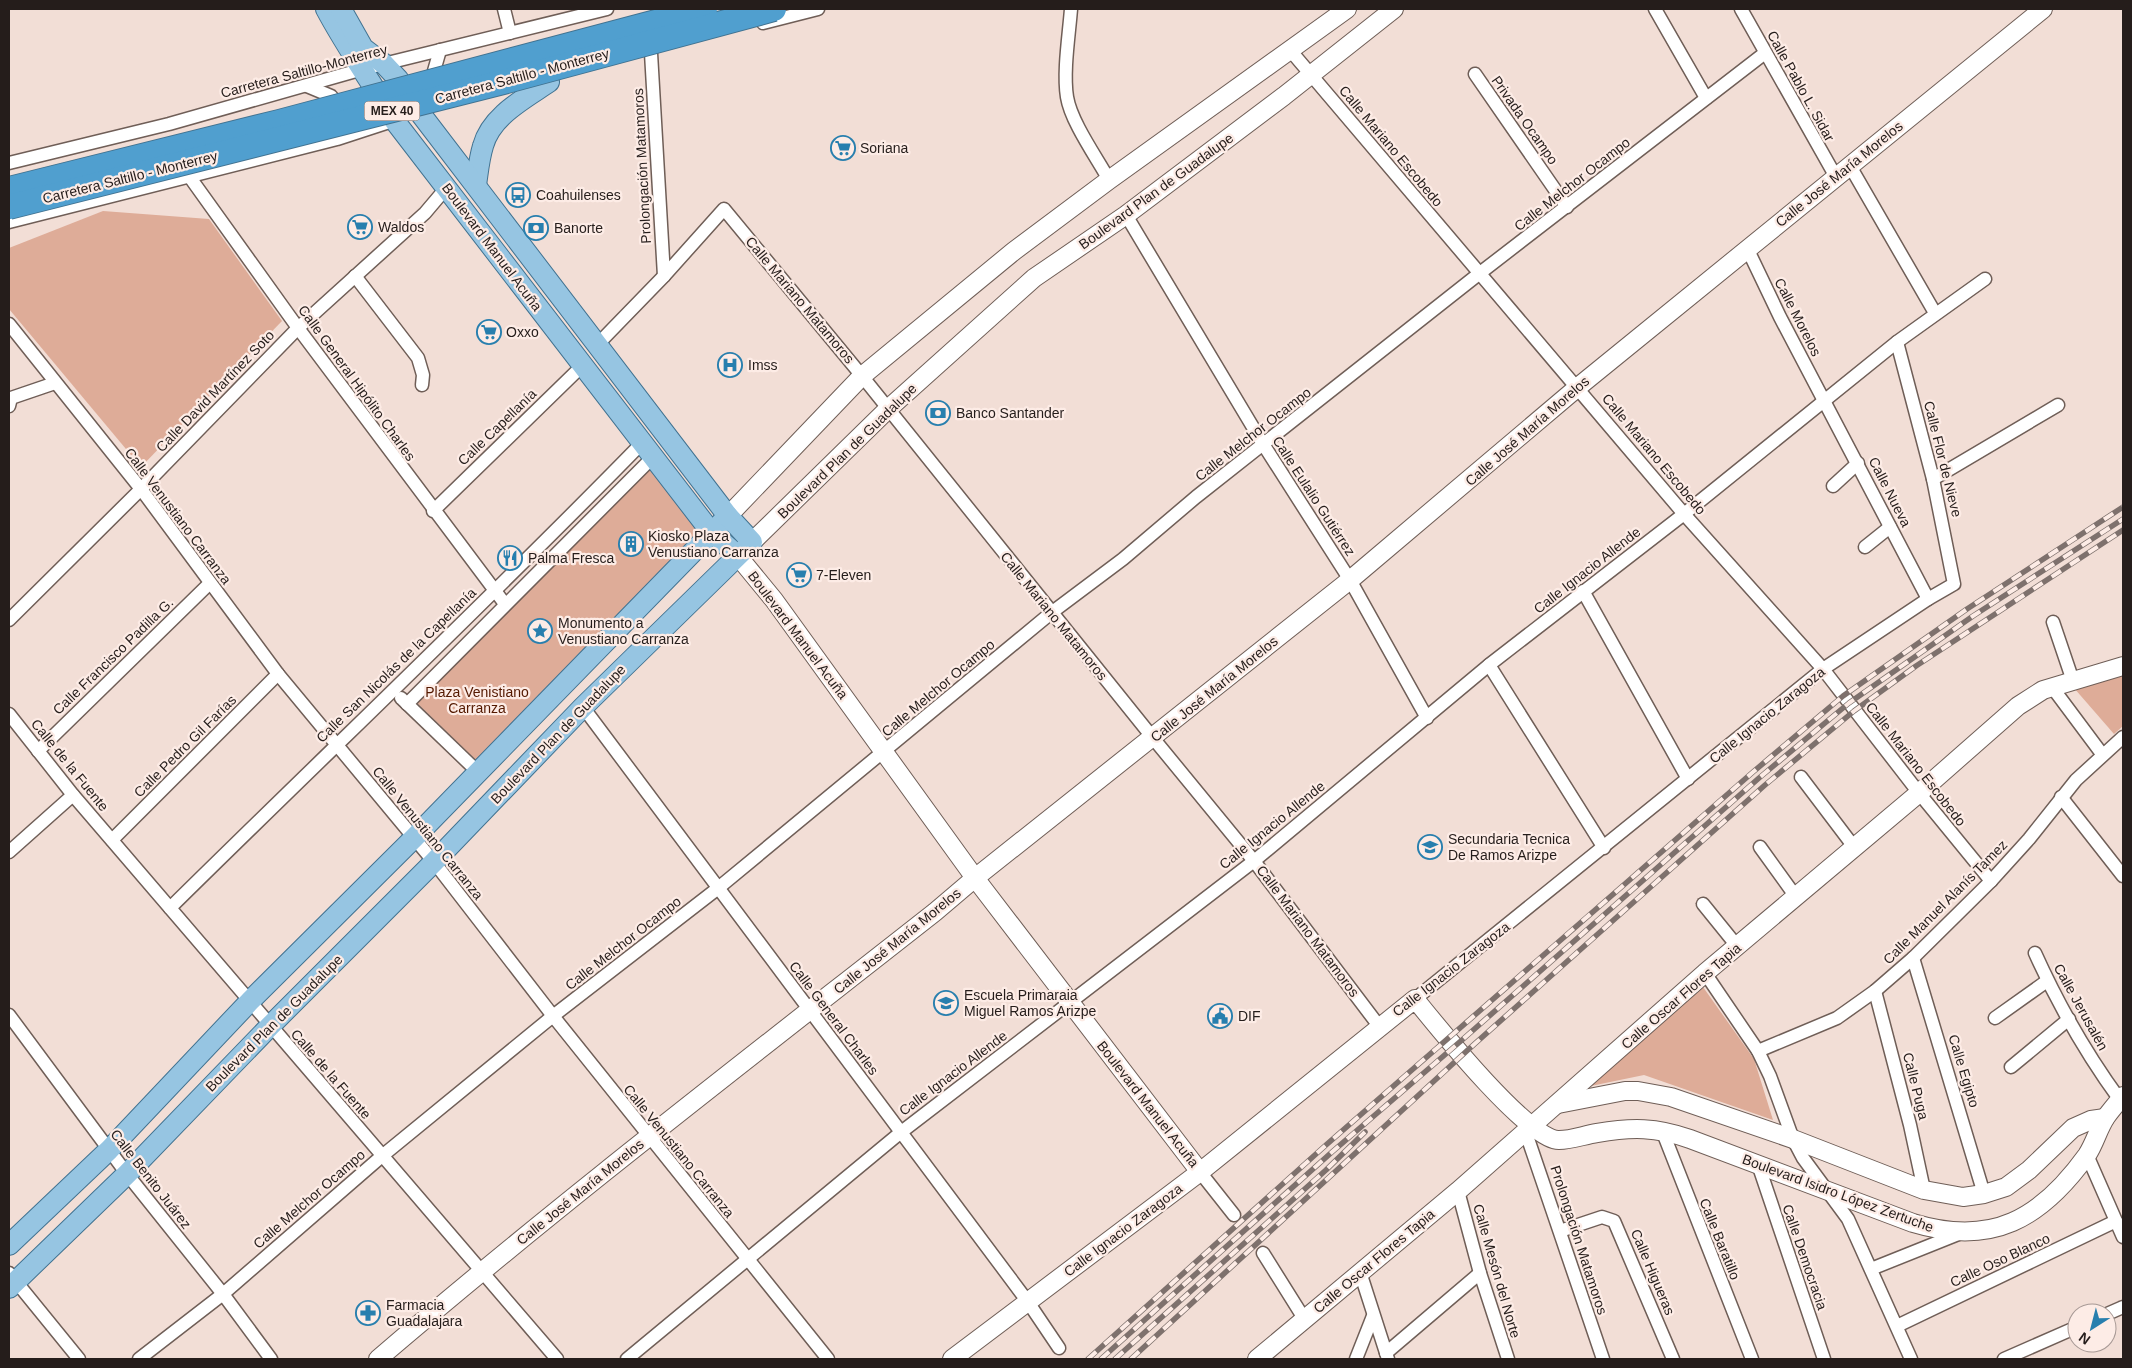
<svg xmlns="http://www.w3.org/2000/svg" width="2132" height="1368" font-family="Arial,sans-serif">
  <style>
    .green { fill: #deac98 }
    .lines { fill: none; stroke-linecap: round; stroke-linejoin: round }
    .street-casing { stroke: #6f5e57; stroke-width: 15 }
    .secondary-casing { stroke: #6f5e57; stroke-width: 20 }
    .primary-casing { stroke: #417290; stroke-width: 22 }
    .street { stroke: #fff; stroke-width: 12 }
    .secondary { stroke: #fff; stroke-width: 18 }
    .primary { stroke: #96c5e2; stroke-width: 20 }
    .rail-casing { stroke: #7e716d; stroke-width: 5.5 }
    .rail { stroke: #fdece6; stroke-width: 4; stroke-dasharray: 11; stroke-linecap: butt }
    .highway-bridge-casing { stroke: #417290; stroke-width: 26; stroke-linecap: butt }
    .highway-bridge { stroke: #509fcf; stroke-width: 24 }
    .labels { text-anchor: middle; stroke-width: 4.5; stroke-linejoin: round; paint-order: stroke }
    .shield { fill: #fdece6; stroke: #665b58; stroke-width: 1 }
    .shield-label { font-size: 12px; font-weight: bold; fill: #251d1b }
    .street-label { font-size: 14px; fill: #251d1b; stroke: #fdece6 }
    .poi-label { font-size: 14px; fill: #251d1b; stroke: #fdece6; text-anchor: start }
    .park-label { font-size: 14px; fill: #541900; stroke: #fdece6 }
  </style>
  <rect width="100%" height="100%" fill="#f2ded6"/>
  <g class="green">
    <path d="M103 211 209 219 282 321 141 467 9 309V248Z"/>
    <path d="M651 468 704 535 478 762 415 701Z"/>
    <path d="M2123 676V726L2114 734 2074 688Z"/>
    <path d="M1703 987 1754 1059 1773 1120 1644 1075 1586 1087 1617 1063Z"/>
  </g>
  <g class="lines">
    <defs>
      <g id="street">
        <path d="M504 9 510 33"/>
        <path d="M1071 9C1069 35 1063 72 1067 97 1071 122 1097 158 1109 180"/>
        <path d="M1655 9 1706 98"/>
        <path d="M1741 9 1836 177"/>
        <path d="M763 23 818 9"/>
        <path d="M1290 50 1684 514 1823 669 1919 793 1991 881"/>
        <path d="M651 53 664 276"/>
        <path d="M1475 74 1567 207"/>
        <path d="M437 84 434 71 440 50"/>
        <path d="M307 86 331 96 342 109"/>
        <path d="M9 163 169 124 363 69 607 9"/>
        <path d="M1850 166 1935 313"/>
        <path d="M189 176 298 328 505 604"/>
        <path d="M1126 215 1263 444 1350 580 1427 718"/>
        <path d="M9 222 337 139 386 123"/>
        <path d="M1747 248 1780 317 1928 599"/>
        <path d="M355 276 418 358 423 375 422 385"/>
        <path d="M9 324 141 489 278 674 434 862 553 1016 828 1359"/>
        <path d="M597 345 664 276 724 209 862 376 1153 738 1254 861 1379 1026"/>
        <path d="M9 406 11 398 55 383"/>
        <path d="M1933 479 2058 405"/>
        <path d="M1833 486 1858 463"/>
        <path d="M433 511 582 366"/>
        <path d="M1865 547 1890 527"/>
        <path d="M1583 591 1688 779"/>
        <path d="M9 620 141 489 298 328 425 213 447 187"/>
        <path d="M2053 622 2073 681"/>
        <path d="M1489 665 1604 848"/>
        <path d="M2052 687 2102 754"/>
        <path d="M401 698 478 772"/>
        <path d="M407 704 653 457"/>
        <path d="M583 707 1028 1302 1059 1348"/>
        <path d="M9 714 73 795 557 1359"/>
        <path d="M38 751 210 583"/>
        <path d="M1801 777 1854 847"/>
        <path d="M2061 797 2123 876"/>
        <path d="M112 840 278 674"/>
        <path d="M1760 847 1796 897"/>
        <path d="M9 852 73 795"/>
        <path d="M1703 904 1737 946"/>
        <path d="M170 908C327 753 488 601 643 442"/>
        <path d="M2035 953C2058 1004 2087 1055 2120 1100"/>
        <path d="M1913 958 1984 1194"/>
        <path d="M1705 973 1758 1051 1770 1076 1793 1139 1803 1158 1848 1219 1911 1359"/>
        <path d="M1875 991 1910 1125 1924 1190"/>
        <path d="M1415 999 1823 669 1928 599 1954 584 1933 479 1897 342"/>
        <path d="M9 1015 127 1174 223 1294 271 1359"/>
        <path d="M1995 1018 2047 981"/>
        <path d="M1758 1051 1837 1018 1875 991 1913 958 1991 881 2029 839 2076 780 2123 737"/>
        <path d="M2011 1067 2069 1019"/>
        <path d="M1525 1130 1603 1359"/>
        <path d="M1662 1130 1752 1359"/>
        <path d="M2087 1155 2123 1237"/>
        <path d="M1758 1164 1824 1359"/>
        <path d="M1200 1172 1234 1215"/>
        <path d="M1458 1191 1480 1273 1508 1359"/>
        <path d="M1560 1231 1602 1217 1614 1221 1673 1359"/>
        <path d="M1263 1253 1305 1320"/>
        <path d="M1871 1269 1961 1233"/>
        <path d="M1360 1272 1388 1359"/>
        <path d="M9 1273 79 1359"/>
        <path d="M2107 1314 2123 1307"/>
        <path d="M1897 1326 2116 1221"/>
        <path d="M1386 1353 1480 1273"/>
        <path d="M139 1359 223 1294 382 1156 553 1016 717 889 1051 613 1123 559 1196 497 1480 273 1765 53"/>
        <path d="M627 1359 900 1133 1254 861 1489 665 1684 514 1897 342 1985 279"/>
        <path d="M1356 1359 1373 1316"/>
        <path d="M2004 1359 2077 1327"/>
      </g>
      <g id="secondary">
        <path d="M728 516 862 376 1014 251 1109 180 1347 9"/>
        <path d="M752 542 888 409 1034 278 1126 215 1284 96 1394 9"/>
        <path d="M737 555 774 600 975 878 1200 1172"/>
        <path d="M1558 1104 1625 1091H1638L1671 1097 1793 1139 1924 1190 1963 1197 1984 1194 2006 1187 2029 1170 2073 1128 2091 1120 2105 1118"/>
        <path d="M378 1359C559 1204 748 1059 935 912L975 878 1350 580 1578 387 2043 9"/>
        <path d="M952 1359 1200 1172 1415 999C1436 1025 1529 1141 1559 1140 1572 1140 1584 1135 1597 1133 1632 1127 1656 1127 1690 1139L1913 1223C1992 1247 2041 1219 2087 1155 2095 1143 2098 1129 2106 1117 2111 1110 2117 1103 2123 1096"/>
        <path d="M1257 1359 1458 1191 1705 973 1919 793 2018 706 2043 690 2123 666"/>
      </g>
      <g id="primary">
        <path d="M326 9C346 47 372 83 394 120L711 532 737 555"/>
        <path d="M476 185C478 172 479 159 483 146 491 116 524 99 549 82"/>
        <path d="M9 1245 109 1150 250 1001 414 838 728 516"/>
        <path d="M9 1288 127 1174 270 1026 434 862 583 707 752 542 728 516 420 113 398 79 384 64 363 48 341 9"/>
      </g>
    </defs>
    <use href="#street" class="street-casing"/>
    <use href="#secondary" class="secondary-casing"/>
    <use href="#primary" class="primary-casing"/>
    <use href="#street" class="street"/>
    <use href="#secondary" class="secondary"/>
    <use href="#primary" class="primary"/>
    <defs>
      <g id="rail">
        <path d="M1088 1359 1326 1145 1753 772 1843 696 1967 609 2123 507"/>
        <path d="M1101 1359 1332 1152 1462 1040 1759 778 1849 703 1973 616 2123 519"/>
        <path d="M1115 1359 1326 1170 1365 1132"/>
        <path d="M1131 1359 1470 1048 1765 785 1854 711 1916 666 2123 530"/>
      </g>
    </defs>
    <use href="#rail" class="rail-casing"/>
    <use href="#rail" class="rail"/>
    <defs>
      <g id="highway-bridge">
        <path d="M9 189 279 122 705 9"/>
        <path d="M9 207 507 81 774 9"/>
      </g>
    </defs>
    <use href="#highway-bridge" class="highway-bridge-casing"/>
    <use href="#highway-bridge" class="highway-bridge"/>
  </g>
  <defs>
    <symbol id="supermarket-ring" viewBox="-11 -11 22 22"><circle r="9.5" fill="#fdece6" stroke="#287fae" stroke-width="1.5"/><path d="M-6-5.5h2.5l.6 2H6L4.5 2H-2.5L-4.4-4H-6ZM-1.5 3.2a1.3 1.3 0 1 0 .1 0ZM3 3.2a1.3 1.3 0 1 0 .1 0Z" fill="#287fae"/></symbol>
    <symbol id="bus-ring" viewBox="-11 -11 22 22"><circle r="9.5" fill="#fdece6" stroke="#287fae" stroke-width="1.5"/><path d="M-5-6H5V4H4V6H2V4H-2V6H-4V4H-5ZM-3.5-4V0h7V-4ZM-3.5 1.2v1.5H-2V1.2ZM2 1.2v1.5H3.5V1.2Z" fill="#287fae"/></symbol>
    <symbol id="bank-ring" viewBox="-11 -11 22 22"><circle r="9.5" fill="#fdece6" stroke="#287fae" stroke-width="1.5"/><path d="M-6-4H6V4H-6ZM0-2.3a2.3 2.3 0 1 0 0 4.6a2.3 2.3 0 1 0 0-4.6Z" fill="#287fae"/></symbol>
    <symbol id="hospital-ring" viewBox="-11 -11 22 22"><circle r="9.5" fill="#fdece6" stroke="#287fae" stroke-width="1.5"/><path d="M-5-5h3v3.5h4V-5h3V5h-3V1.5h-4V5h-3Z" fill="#287fae"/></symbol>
    <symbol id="building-ring" viewBox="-11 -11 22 22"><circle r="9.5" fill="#fdece6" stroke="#287fae" stroke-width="1.5"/><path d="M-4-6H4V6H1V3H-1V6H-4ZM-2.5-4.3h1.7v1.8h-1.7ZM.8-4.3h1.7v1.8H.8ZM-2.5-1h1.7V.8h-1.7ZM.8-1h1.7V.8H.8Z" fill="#287fae"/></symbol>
    <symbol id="restaurant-ring" viewBox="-11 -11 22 22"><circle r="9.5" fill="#fdece6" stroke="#287fae" stroke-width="1.5"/><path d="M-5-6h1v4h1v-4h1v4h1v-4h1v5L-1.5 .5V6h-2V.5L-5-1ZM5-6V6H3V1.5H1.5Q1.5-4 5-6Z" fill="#287fae"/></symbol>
    <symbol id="sight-ring" viewBox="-11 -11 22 22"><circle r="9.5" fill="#fdece6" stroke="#287fae" stroke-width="1.5"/><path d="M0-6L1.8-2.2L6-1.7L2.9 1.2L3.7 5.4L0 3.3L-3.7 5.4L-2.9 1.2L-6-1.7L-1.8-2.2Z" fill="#287fae"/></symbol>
    <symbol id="school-ring" viewBox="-11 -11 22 22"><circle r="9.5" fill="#fdece6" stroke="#287fae" stroke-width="1.5"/><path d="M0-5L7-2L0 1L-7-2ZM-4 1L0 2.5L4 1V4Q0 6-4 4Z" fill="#287fae"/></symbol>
    <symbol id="civic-ring" viewBox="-11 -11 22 22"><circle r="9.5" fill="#fdece6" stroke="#287fae" stroke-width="1.5"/><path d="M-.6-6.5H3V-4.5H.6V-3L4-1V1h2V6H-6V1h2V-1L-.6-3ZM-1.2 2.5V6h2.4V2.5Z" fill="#287fae"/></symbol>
    <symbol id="pharmacy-ring" viewBox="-11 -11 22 22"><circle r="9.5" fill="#fdece6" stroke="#287fae" stroke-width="1.5"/><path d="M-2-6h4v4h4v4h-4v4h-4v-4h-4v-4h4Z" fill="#287fae"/></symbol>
  </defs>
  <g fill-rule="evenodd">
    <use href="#supermarket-ring" x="829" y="134" width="28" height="28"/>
    <use href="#bus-ring" x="504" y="181" width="28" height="28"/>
    <use href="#supermarket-ring" x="346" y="213" width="28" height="28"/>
    <use href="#bank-ring" x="522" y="214" width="28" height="28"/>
    <use href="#supermarket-ring" x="475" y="318" width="28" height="28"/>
    <use href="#hospital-ring" x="716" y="351" width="28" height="28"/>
    <use href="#bank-ring" x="924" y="399" width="28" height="28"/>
    <use href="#building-ring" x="617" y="530" width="28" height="28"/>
    <use href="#restaurant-ring" x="496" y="544" width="28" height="28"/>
    <use href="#supermarket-ring" x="785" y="561" width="28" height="28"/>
    <use href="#sight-ring" x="526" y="617" width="28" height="28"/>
    <use href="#school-ring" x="1416" y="833" width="28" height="28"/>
    <use href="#school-ring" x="932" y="989" width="28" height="28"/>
    <use href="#civic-ring" x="1206" y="1002" width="28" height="28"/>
    <use href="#pharmacy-ring" x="354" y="1299" width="28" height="28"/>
  </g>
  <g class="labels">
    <rect class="shield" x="364.5" y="101.5" width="55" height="19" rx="4"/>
    <g class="shield-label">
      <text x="392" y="115">MEX 40</text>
    </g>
    <g class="street-label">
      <text transform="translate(304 71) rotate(-15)" y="5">Carretera Saltillo-Monterrey</text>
      <text transform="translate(522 76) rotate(-15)" y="5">Carretera Saltillo - Monterrey</text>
      <text transform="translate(1801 86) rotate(61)" y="5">Calle Pablo L. Sidar</text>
      <text transform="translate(1525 120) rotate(55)" y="5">Privada Ocampo</text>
      <text transform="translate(1391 146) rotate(50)" y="5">Calle Mariano Escobedo</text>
      <text transform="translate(642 166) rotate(-93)" y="5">Prolongación Matamoros</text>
      <text transform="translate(1839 174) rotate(-39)" y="5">Calle José María Morelos</text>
      <text transform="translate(130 177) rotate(-14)" y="5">Carretera Saltillo - Monterrey</text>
      <text transform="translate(1572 184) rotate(-38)" y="5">Calle Melchor Ocampo</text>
      <text transform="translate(1156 191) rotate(-36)" y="5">Boulevard Plan de Guadalupe</text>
      <text transform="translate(492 247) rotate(53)" y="5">Boulevard Manuel Acuña</text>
      <text transform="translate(800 300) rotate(50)" y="5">Calle Mariano Matamoros</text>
      <text transform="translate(1798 317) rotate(63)" y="5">Calle Morelos</text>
      <text transform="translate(357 383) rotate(54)" y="5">Calle General Hipólito Charles</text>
      <text transform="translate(215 391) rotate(-46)" y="5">Calle David Martínez Soto</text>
      <text transform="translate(497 427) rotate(-44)" y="5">Calle Capellanía</text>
      <text transform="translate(1527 431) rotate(-41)" y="5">Calle José María Morelos</text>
      <text transform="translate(1253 434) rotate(-38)" y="5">Calle Melchor Ocampo</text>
      <text transform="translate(847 451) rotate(-44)" y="5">Boulevard Plan de Guadalupe</text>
      <text transform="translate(1654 454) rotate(50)" y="5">Calle Mariano Escobedo</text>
      <text transform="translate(1943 459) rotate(76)" y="5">Calle Flor de Nieve</text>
      <text transform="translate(1890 492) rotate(63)" y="5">Calle Nueva</text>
      <text transform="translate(1314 496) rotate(57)" y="5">Calle Eulalio Gutiérrez</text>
      <text transform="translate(178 516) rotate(53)" y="5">Calle Venustiano Carranza</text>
      <text transform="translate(1587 570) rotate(-38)" y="5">Calle Ignacio Allende</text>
      <text transform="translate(1054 616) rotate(51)" y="5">Calle Mariano Matamoros</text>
      <text transform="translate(798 635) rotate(53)" y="5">Boulevard Manuel Acuña</text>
      <text transform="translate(113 656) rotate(-44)" y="5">Calle Francisco Padilla G.</text>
      <text transform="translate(396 665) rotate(-44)" y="5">Calle San Nicolás de la Capellanía</text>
      <text transform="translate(938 688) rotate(-40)" y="5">Calle Melchor Ocampo</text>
      <text transform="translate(1214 689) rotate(-39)" y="5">Calle José María Morelos</text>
      <text transform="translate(1767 715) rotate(-39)" y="5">Calle Ignacio Zaragoza</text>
      <text transform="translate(558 734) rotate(-46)" y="5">Boulevard Plan de Guadalupe</text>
      <text transform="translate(185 746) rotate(-45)" y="5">Calle Pedro Gil Farías</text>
      <text transform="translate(1916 764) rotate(52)" y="5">Calle Mariano Escobedo</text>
      <text transform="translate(70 765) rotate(51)" y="5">Calle de la Fuente</text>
      <text transform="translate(1272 825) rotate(-39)" y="5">Calle Ignacio Allende</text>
      <text transform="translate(428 833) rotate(51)" y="5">Calle Venustiano Carranza</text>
      <text transform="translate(1945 902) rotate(-45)" y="5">Calle Manuel Alanís Tamez</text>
      <text transform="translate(1308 931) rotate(53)" y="5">Calle Mariano Matamoros</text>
      <text transform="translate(897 941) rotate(-39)" y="5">Calle José María Morelos</text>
      <text transform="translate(623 943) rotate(-38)" y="5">Calle Melchor Ocampo</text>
      <text transform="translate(1451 969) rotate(-38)" y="5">Calle Ignacio Zaragoza</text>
      <text transform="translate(1681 996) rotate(-41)" y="5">Calle Oscar Flores Tapia</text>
      <text transform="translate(2081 1007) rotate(61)" y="5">Calle Jerusalén</text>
      <text transform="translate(834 1018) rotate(53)" y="5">Calle General Charles</text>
      <text transform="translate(274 1023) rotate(-45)" y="5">Boulevard Plan de Guadalupe</text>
      <text transform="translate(1964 1071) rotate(73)" y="5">Calle Egipto</text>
      <text transform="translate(953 1073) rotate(-37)" y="5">Calle Ignacio Allende</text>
      <text transform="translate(331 1074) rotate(49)" y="5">Calle de la Fuente</text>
      <text transform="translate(1916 1086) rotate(76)" y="5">Calle Puga</text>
      <text transform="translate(1148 1104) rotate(52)" y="5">Boulevard Manuel Acuña</text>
      <text transform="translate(679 1151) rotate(51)" y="5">Calle Venustiano Carranza</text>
      <text transform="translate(151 1179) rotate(52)" y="5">Calle Benito Juárez</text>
      <text transform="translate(580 1192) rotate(-39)" y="5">Calle José María Morelos</text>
      <text transform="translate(1838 1193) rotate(20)" y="5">Boulevard Isidro López Zertuche</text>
      <text transform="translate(309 1199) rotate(-41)" y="5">Calle Melchor Ocampo</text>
      <text transform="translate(1123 1230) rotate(-37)" y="5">Calle Ignacio Zaragoza</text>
      <text transform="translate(1720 1239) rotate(68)" y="5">Calle Baratillo</text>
      <text transform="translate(1579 1240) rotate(72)" y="5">Prolongación Matamoros</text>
      <text transform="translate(1805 1257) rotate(71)" y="5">Calle Democracia</text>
      <text transform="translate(2000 1260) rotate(-25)" y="5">Calle Oso Blanco</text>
      <text transform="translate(1374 1261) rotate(-40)" y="5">Calle Oscar Flores Tapia</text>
      <text transform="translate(1497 1271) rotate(74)" y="5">Calle Mesón del Norte</text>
      <text transform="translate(1653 1272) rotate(67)" y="5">Calle Higueras</text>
    </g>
    <g class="poi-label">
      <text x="860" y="153">Soriana</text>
      <text x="536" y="200">Coahuilenses</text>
      <text x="378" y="232">Waldos</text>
      <text x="554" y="233">Banorte</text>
      <text x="506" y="337">Oxxo</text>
      <text x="748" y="370">Imss</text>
      <text x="956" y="418">Banco Santander</text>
      <text x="648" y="541">Kiosko Plaza<tspan x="648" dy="16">Venustiano Carranza</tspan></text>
      <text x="528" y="563">Palma Fresca</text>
      <text x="816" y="580">7-Eleven</text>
      <text x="558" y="628">Monumento a<tspan x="558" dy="16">Venustiano Carranza</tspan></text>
      <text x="1448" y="844">Secundaria Tecnica<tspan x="1448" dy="16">De Ramos Arizpe</tspan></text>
      <text x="964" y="1000">Escuela Primaraia<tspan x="964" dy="16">Miguel Ramos Arizpe</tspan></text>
      <text x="1238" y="1021">DIF</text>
      <text x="386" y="1310">Farmacia<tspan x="386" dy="16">Guadalajara</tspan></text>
    </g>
    <g class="park-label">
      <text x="477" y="697">Plaza Venistiano<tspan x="477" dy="16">Carranza</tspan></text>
    </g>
  </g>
  <rect width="2132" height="1368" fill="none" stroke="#251d1b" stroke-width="20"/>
  <g transform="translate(2092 1328) rotate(216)"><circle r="24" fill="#fdece6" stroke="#a79995"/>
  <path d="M0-4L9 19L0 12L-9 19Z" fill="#287fae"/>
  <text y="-8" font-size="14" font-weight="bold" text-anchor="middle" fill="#251d1b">N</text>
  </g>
</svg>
